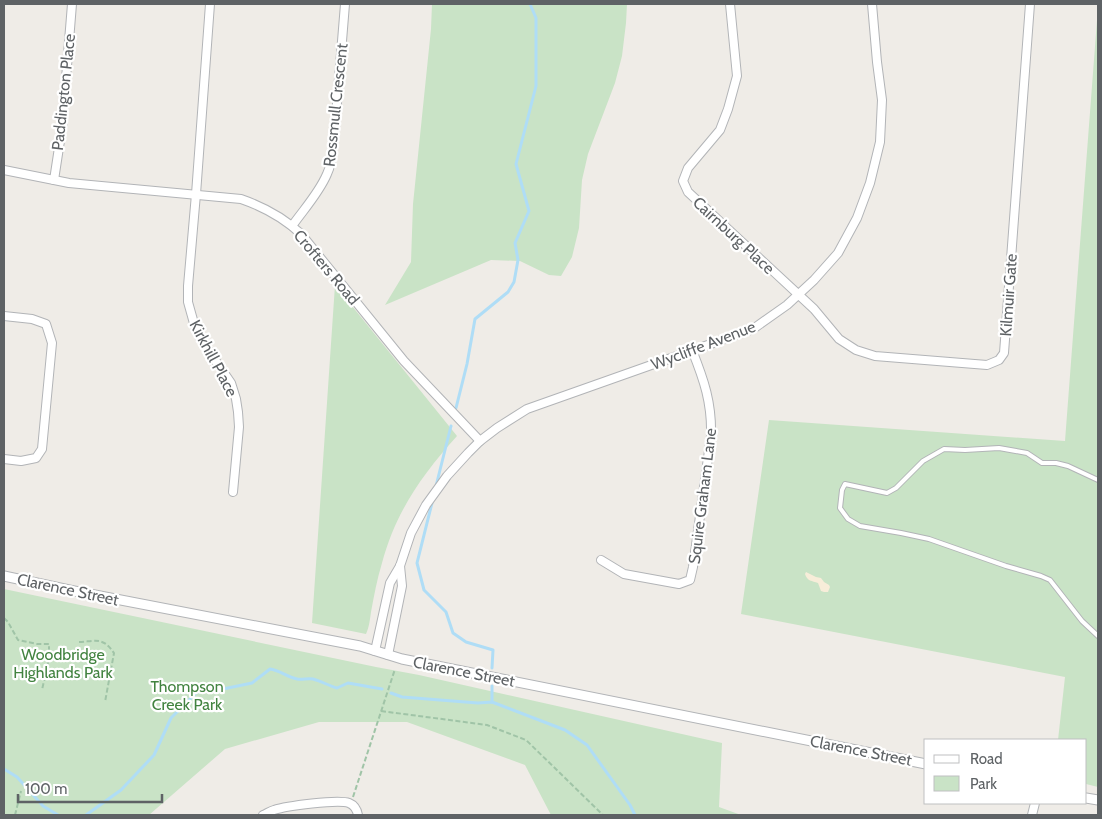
<svg xmlns="http://www.w3.org/2000/svg" width="1102" height="819" font-family="Cabin,sans-serif">
  <style>
    .green { fill: #c9e3c6 }
    .sand { fill: #f7edd9 }
    .lines { fill: none; stroke-linecap: round; stroke-linejoin: round }
    .stream { stroke: #afddf6; stroke-width: 3 }
    .service-casing { stroke: #b2b4b7; stroke-width: 6 }
    .minor-casing { stroke: #b2b4b7; stroke-width: 10 }
    .tertiary-casing { stroke: #b2b4b7; stroke-width: 11 }
    .path { stroke: #a0c4a7; stroke-width: 2; stroke-dasharray: 5 2.5; stroke-linecap: butt }
    .service { stroke: #fff; stroke-width: 4 }
    .minor { stroke: #fff; stroke-width: 8 }
    .tertiary { stroke: #fff; stroke-width: 9 }
    .labels { text-anchor: middle; stroke-width: 4.5; stroke-linejoin: round; paint-order: stroke }
    .street-label { font-size: 16px; fill: #5e6265; stroke: #fff }
    .park-label { font-size: 16px; fill: #428340; stroke: #fff }
  </style>
  <rect width="100%" height="100%" fill="#efece7"/>
  <g class="green">
    <path d="M432 4H627L626 23 622 56 615 83 588 154 582 180 579 228 572 257 561 276 549 275 520 261 491 260 385 305 411 262 413 204 431 29Z"/>
    <path d="M1098 7V787L1086 784V740H1058L1065 677 741 614 769 420 1065 441Z"/>
    <path d="M335 285 457 436C422 475 396 511 382 563 377 579 374 596 371 612 370 619 369 628 366 634L312 623Z"/>
    <path d="M4 589 376 667 419 675 722 743 719 807 741 815H551L525 765 407 722H319L225 749 149 815H4Z"/>
  </g>
  <path class="sand" d="M806 572 816 577 821 578 824 582 829 585 830 587 828 592H824L821 591 818 583C812 581 807 581 805 574Z"/>
  <g class="lines">
    <g class="stream">
      <path d="M456 408 467 364 475 319 508 292 514 282 518 260 515 243 529 211 516 164 536 86V18L530 4"/>
      <path d="M436 486 451 426"/>
      <path d="M433 499 417 563 424 590 446 612 453 633 466 642 493 650 492 668"/>
      <path d="M391 693 402 697 478 703 492 702 565 730 587 745 630 805 635 815"/>
      <path d="M492 702V686"/>
      <path d="M4 769 17 777 43 806 58 815"/>
      <path d="M86 815 121 790 154 755 171 718 197 692 223 689 252 683 270 669C279 670 287 677 297 679 302 680 308 678 313 679 321 681 329 686 337 688L348 683 382 689"/>
    </g>
    <defs>
      <path id="service" d="M1098 480 1068 466 1056 463H1042L1027 453 999 448 965 450 944 449 923 461 896 488 887 493 845 484 842 490 840 508 848 519 860 526 901 533 929 539 1006 566 1041 576 1050 580 1082 621 1098 636"/>
      <g id="minor">
        <path d="M210 4 196 194 188 286V302L195 327 200 338 231 383 236 399 238 412 239 427 233 492"/>
        <path d="M730 4 737 76 728 109 720 130 688 168 683 181 688 192 814 309 839 339 856 350 875 356 987 365 999 360 1004 353 1030 4"/>
        <path d="M4 170 69 183 241 199C264 207 283 217 301 234L404 361 480 441"/>
        <path d="M54 180 62 128 72 4"/>
        <path d="M292 226C304 209 319 193 327 174 332 164 333 151 334 140L345 4"/>
        <path d="M4 316 32 319 46 324 52 343 42 449 36 458 21 461 4 459"/>
        <path d="M601 560 624 574 679 584 690 580 693 567 711 436C712 403 704 380 692 350"/>
        <path d="M375 651 390 583 400 566 411 533 426 505 447 476 468 453 480 441 497 428 527 409 753 329 787 305 814 280 838 253 857 218 870 183 880 142 882 100 877 62 872 4"/>
        <path d="M388 655 402 586 400 566"/>
        <path d="M263 815C266 814 270 811 274 810 286 806 338 799 349 803 354 805 357 810 358 815"/>
        <path d="M1032 815 1035 803"/>
      </g>
      <g id="tertiary">
        <path d="M4 576 74 591 360 646 402 659 926 764"/>
        <path d="M1086 798 1098 800"/>
      </g>
    </defs>
    <use href="#service" class="service-casing"/>
    <use href="#minor" class="minor-casing"/>
    <use href="#tertiary" class="tertiary-casing"/>
    <g class="path">
      <path d="M4 618 8 622 18 640 37 644H49V658L42 690"/>
      <path d="M79 642C97 641 103 637 114 653L105 702"/>
      <path d="M381 711 487 725 526 740 603 815"/>
      <path d="M353 797 395 669"/>
      <path d="M15 815 21 791"/>
    </g>
    <use href="#service" class="service"/>
    <use href="#minor" class="minor"/>
    <use href="#tertiary" class="tertiary"/>
  </g>
  <g class="labels">
    <g class="street-label">
      <text transform="translate(63 92) rotate(-84)" y="6">Paddington Place</text>
      <text transform="translate(335 105) rotate(-84)" y="6">Rossmull Crescent</text>
      <text transform="translate(734 235) rotate(43)" y="6">Cairnburg Place</text>
      <text transform="translate(327 267) rotate(50)" y="6">Crofters Road</text>
      <text transform="translate(1008 295) rotate(-86)" y="6">Kilmuir Gate</text>
      <text transform="translate(703 345) rotate(-21)" y="6">Wycliffe Avenue</text>
      <text transform="translate(214 358) rotate(62)" y="6">Kirkhill Place</text>
      <text transform="translate(702 496) rotate(-83)" y="6">Squire Graham Lane</text>
      <text transform="translate(68 589) rotate(12)" y="6">Clarence Street</text>
      <text transform="translate(464 671) rotate(11)" y="6">Clarence Street</text>
      <text transform="translate(861 750) rotate(11)" y="6">Clarence Street</text>
    </g>
    <g class="park-label">
      <text x="63" y="660">Woodbridge<tspan x="63" dy="18">Highlands Park</tspan></text>
      <text x="187" y="692">Thompson<tspan x="187" dy="18">Creek Park</tspan></text>
    </g>
  </g>
  <rect width="1102" height="819" fill="none" stroke="#5e6265" stroke-width="10"/>
  <rect x="924" y="739" width="162" height="65" fill="#ffffff" stroke="#bfc0c1"/>
  <rect x="934" y="755" width="25" height="8" fill="#ffffff" stroke="#bfc0c1"/>
  <text x="970" y="764" font-size="15" fill="#5e6265">Road</text>
  <rect x="934" y="776" width="25" height="15" fill="#c9e3c6" stroke="#bfc0c1"/>
  <text x="970" y="789" font-size="15" fill="#5e6265">Park</text>
  <path d="M18 794v8h144v-8" fill="none" stroke="#5e6265" stroke-width="2.5"/>
  <text x="25" y="794" font-size="15" fill="#5e6265" stroke="#ffffff" stroke-width="4" paint-order="stroke">100 m</text>
</svg>
